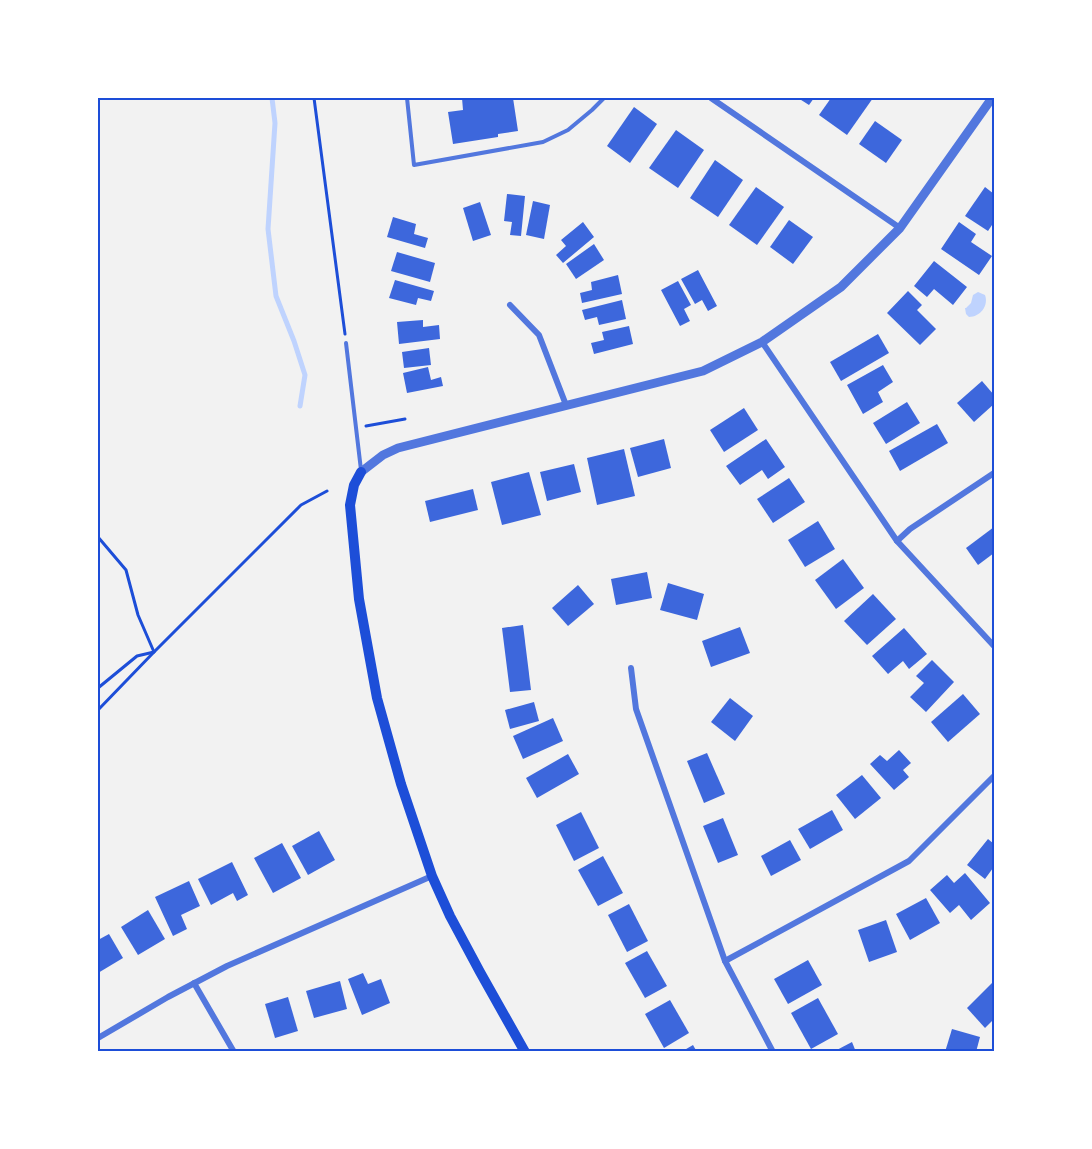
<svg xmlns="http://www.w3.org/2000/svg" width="1092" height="1149" font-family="Signika,sans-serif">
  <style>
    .water { fill: #bfd3fe }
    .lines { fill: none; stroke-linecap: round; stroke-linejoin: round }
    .stream { stroke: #bfd3fe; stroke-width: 5 }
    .building { fill: #3d67dc }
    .path { stroke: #1d4ed8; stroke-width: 3 }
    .service { stroke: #5277de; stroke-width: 4 }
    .minor { stroke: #5277de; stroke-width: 6 }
    .tertiary { stroke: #5277de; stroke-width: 9 }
    .secondary { stroke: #1d4ed8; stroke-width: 10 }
    .neatline { fill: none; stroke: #1d4ed8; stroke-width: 2 }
  </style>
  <rect width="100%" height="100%" fill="#f2f2f2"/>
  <path class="water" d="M978 292 985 295C989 306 980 317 969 317L966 314 965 308H966L971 303 973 295Z"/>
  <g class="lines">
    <path class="stream" d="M272 98 275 123 268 229 276 296 294 341 305 375 300 406"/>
  </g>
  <g class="building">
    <path d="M462 98H499L500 99 513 98 518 131 498 134V137L453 144 448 112 463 110Z"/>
    <path d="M798 98H814L809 105Z"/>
    <path d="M831 98H873L847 135 819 115Z"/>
    <path d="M634 107 657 124 630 163 607 146Z"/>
    <path d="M875 121 902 140 886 163 859 144Z"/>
    <path d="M676 130 704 150 678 188 649 168Z"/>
    <path d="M715 160 743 180 718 217 690 198Z"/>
    <path d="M756 187 784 207 757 245 729 225Z"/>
    <path d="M985 187 994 194V222L988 231 965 216Z"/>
    <path d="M507 194 525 196 521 236 510 235 512 222 504 221Z"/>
    <path d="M533 201 550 205 544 239 526 235Z"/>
    <path d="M480 202 491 235 473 241 463 208Z"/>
    <path d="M393 217 416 224 414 234 428 238 425 248 387 237Z"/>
    <path d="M789 220 813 237 793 264 770 247Z"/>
    <path d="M583 222 594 237 563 263 556 255 566 246 561 240Z"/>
    <path d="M959 222 976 234 971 242 992 256 979 275 941 249Z"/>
    <path d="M594 244 604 260 576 279 566 264Z"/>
    <path d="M397 252 435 263 430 282 391 271Z"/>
    <path d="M934 261 967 287 953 305 934 289 927 297 914 286Z"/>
    <path d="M698 270 717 306 708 311 702 300 695 304 681 279Z"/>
    <path d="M618 275 622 294 582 303 580 293 592 290 591 282Z"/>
    <path d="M395 280 434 291 431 301 418 298 416 305 389 298Z"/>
    <path d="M678 281 691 305 684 309 690 321 680 326 661 290Z"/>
    <path d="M908 291 922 305 917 310 936 329 920 345 887 313Z"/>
    <path d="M622 300 626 319 599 325 597 317 585 320 582 310Z"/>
    <path d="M423 320V327L439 325 440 339 399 344 397 322Z"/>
    <path d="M629 326 633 344 594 354 591 343 604 340 602 332Z"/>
    <path d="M878 334 889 353 841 381 830 362Z"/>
    <path d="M429 348 431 365 404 368 402 352Z"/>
    <path d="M883 365 893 382 878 392 883 402 863 414 847 385Z"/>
    <path d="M428 367 431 380 441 377 443 386 407 393 403 373Z"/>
    <path d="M982 381 994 395V404L974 422 957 403Z"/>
    <path d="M907 402 920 423 886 444 873 423Z"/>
    <path d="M744 408 758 430 724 452 710 430Z"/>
    <path d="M937 424 948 443 900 471 889 451Z"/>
    <path d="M664 439 671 468 638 477 630 448Z"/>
    <path d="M766 439 785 467 768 479 762 470 740 485 726 466Z"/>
    <path d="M624 449 635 496 597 505 587 458Z"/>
    <path d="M574 464 581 492 547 501 540 472Z"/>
    <path d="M529 472 541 515 502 525 491 482Z"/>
    <path d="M789 478 805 502 773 523 757 499Z"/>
    <path d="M473 489 478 510 430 522 425 501Z"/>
    <path d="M818 521 835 549 805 567 788 540Z"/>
    <path d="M994 527V553L978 565 966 548Z"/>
    <path d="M843 559 864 588 836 609 815 580Z"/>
    <path d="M647 572 652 598 616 605 611 579Z"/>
    <path d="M668 583 704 594 697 620 660 610Z"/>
    <path d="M578 585 594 604 568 626 552 608Z"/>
    <path d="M873 594 896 619 867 645 844 621Z"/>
    <path d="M523 625 531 690 510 692 502 628Z"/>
    <path d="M740 627 750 653 711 667 702 641Z"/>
    <path d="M904 628 927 654 909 669 903 661 888 674 872 656Z"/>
    <path d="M932 660 954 682 926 712 910 697 924 683 916 676Z"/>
    <path d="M963 694 980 714 948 742 931 722Z"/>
    <path d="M730 698 753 716 735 741 711 722Z"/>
    <path d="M534 702 539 721 510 729 505 710Z"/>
    <path d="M553 718 563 741 523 759 513 736Z"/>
    <path d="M899 750 911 763 903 770 909 777 894 790 870 764 880 755 887 761Z"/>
    <path d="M707 753 725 794 704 803 687 761Z"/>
    <path d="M568 754 579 774 537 798 526 778Z"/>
    <path d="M862 775 881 798 855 819 836 795Z"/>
    <path d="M832 810 843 830 810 849 798 829Z"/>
    <path d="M581 812 599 848 574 861 556 825Z"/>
    <path d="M723 818 738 855 718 863 703 826Z"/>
    <path d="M319 831 335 860 308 875 292 846Z"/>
    <path d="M988 839 994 844V869L993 868 985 879 967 865Z"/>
    <path d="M790 840 801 860 771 876 761 856Z"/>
    <path d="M282 843 301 878 273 893 254 858Z"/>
    <path d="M603 856 623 893 598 906 578 870Z"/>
    <path d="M232 862 248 895 237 901 233 893 211 905 198 879Z"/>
    <path d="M965 873 990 903 971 920 959 905 950 913 930 890 947 875 954 883Z"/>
    <path d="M189 881 200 906 181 915 187 929 173 936 155 897Z"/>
    <path d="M926 898 940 923 910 940 896 914Z"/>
    <path d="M629 904 648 941 627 952 608 915Z"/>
    <path d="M148 910 165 939 138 955 121 927Z"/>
    <path d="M886 920 897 952 869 962 858 930Z"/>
    <path d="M109 934 123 958 98 973V940Z"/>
    <path d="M647 951 667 986 645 998 625 963Z"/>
    <path d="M808 960 822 985 788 1004 774 979Z"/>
    <path d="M363 973 368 984 381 979 390 1003 362 1015 348 979Z"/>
    <path d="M340 981 347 1009 314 1018 306 991Z"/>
    <path d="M993 982 994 984V1019L985 1028 967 1008Z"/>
    <path d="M288 997 298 1031 275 1038 265 1004Z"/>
    <path d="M818 998 838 1034 811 1049 791 1013Z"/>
    <path d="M670 1000 689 1033 664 1048 645 1014Z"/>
    <path d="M952 1029 980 1037 976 1052H945Z"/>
    <path d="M852 1042 856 1052H833Z"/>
    <path d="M693 1045 697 1052H681Z"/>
  </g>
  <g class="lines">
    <g class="path">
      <path d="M314 98 345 334"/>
      <path d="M366 426 405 419"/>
      <path d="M98 537 126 570 138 615 154 652 137 656 98 688"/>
      <path d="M98 710 154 652 301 505 327 491"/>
    </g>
    <g class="service">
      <path d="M407 98 414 165 543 142 568 130 592 110 604 98"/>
      <path d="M346 343 361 470"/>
    </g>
    <g class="minor">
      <path d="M711 98 900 228"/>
      <path d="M510 305 539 335 566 405"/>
      <path d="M762 342 897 541 994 646"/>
      <path d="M897 541 910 529 994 473"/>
      <path d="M631 668 636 709 725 961 773 1052"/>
      <path d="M725 961 909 861 994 776"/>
      <path d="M194 983 234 1052"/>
      <path d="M98 1038 168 997 227 966 432 876"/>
    </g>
    <path class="tertiary" d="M361 472 383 455 398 448 703 371 762 342 841 287 900 228 992 98"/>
    <path class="secondary" d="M361 472 354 485 350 505 359 599 377 698 401 784 432 876 450 916 480 972 525 1052"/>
  </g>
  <rect width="1092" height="1149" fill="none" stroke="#ffffff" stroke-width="198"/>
  <rect x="99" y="99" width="894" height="951" class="neatline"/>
</svg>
